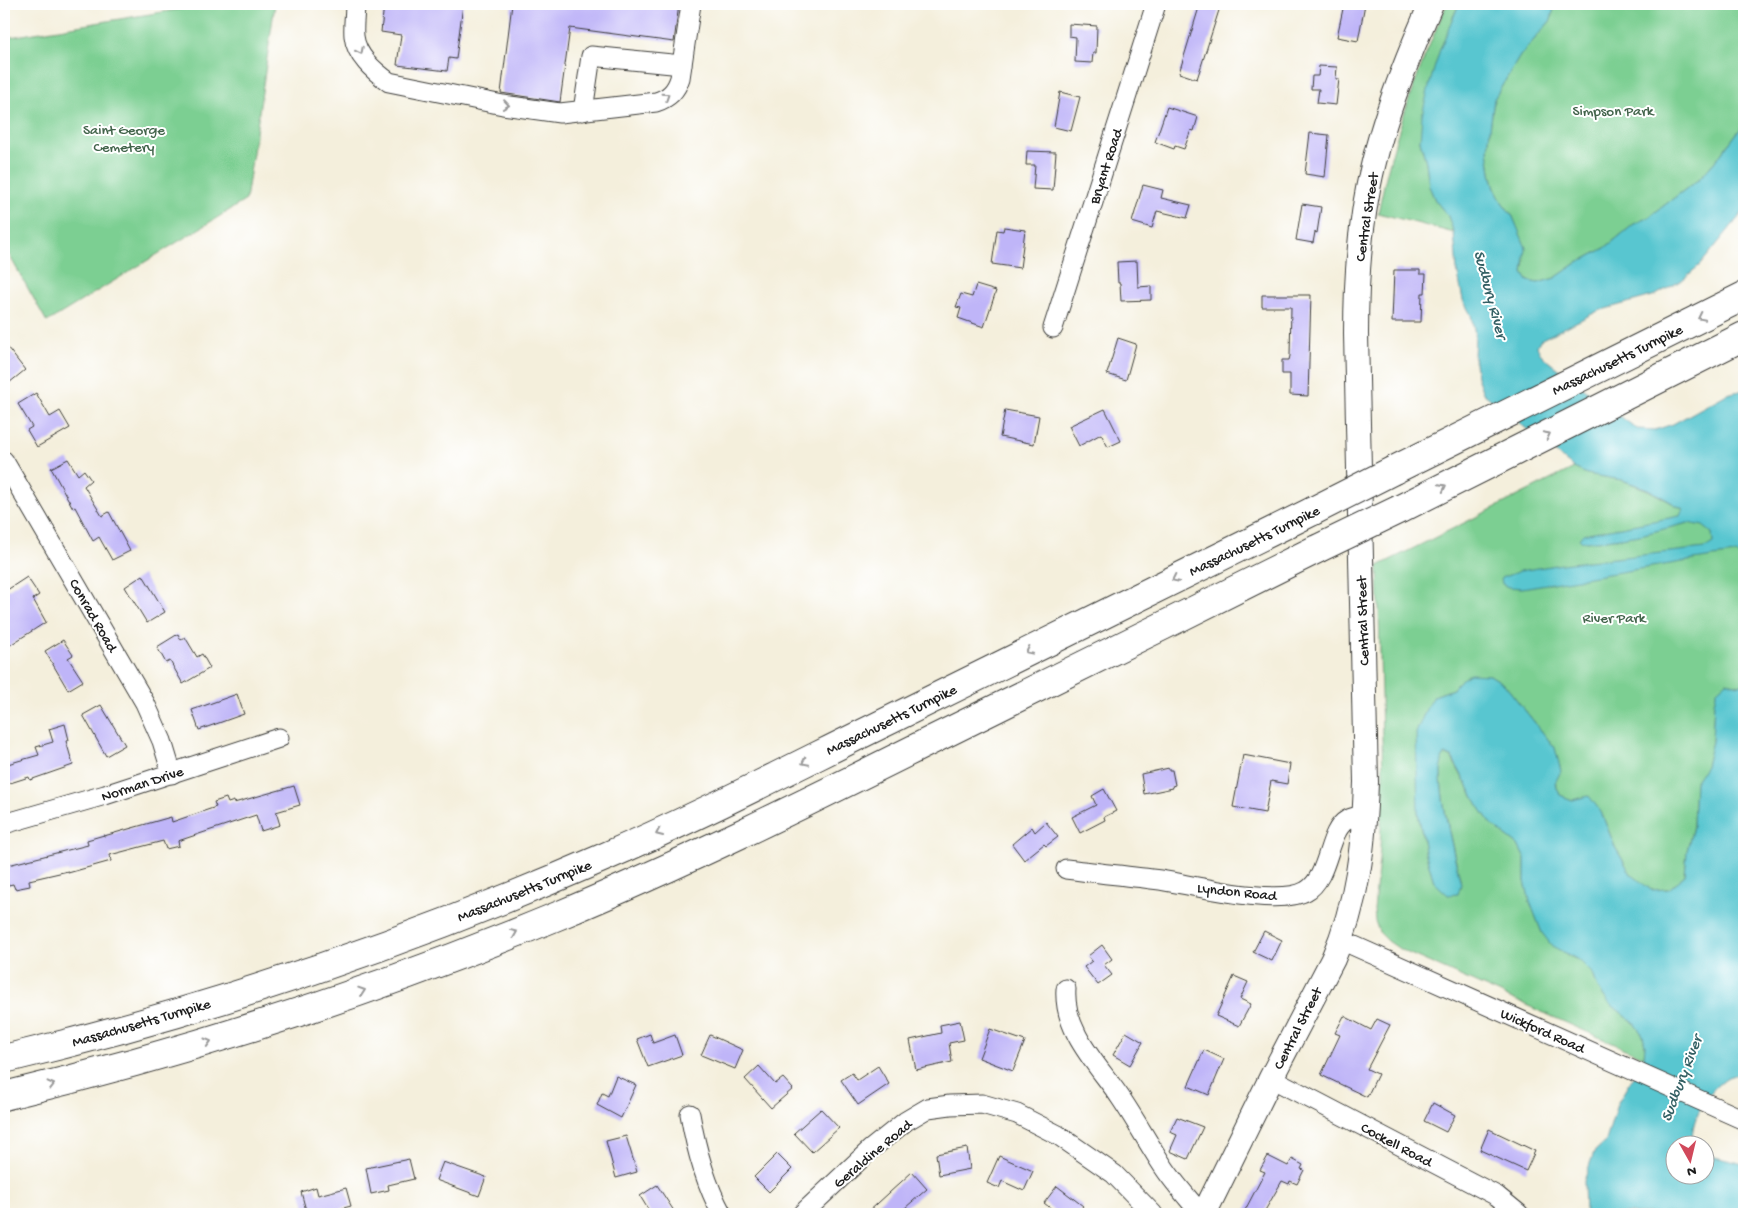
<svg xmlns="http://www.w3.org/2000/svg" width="1748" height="1218" font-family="'Gochi Hand',sans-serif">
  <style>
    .green { fill: #7bcf92; stroke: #4c7657 }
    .water { fill: #59c6d0; stroke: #3a7176 }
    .building { fill: #bfb5f8 }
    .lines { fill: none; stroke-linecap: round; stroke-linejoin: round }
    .minor-casing { stroke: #3c3c39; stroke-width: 21 }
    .major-casing { stroke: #3c3c39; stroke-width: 26 }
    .highway-casing { stroke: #3c3c39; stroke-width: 30 }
    .minor { stroke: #fff; stroke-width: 19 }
    .major { stroke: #fff; stroke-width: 24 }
    .highway { stroke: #fff; stroke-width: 28 }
    .highway-bridge-casing { stroke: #3c3c39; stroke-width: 30; stroke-linecap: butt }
    .highway-bridge { stroke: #fff; stroke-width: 28 }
    .oneway { stroke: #999 }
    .labels { text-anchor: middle; stroke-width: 4; stroke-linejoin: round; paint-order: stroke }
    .park-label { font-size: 15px; fill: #42644b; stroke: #fff }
    .street-label { font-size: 15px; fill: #1c1c1c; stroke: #fff }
    .water-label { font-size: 16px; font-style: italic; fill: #346064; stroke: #fff }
  </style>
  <rect width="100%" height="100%" fill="#fff"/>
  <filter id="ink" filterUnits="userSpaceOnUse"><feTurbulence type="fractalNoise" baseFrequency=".02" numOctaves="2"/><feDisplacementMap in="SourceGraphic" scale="10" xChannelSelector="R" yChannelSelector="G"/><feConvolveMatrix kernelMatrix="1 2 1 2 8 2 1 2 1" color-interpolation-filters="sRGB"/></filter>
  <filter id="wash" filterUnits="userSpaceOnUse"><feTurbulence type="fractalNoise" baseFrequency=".0096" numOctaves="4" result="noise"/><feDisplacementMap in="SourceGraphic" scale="20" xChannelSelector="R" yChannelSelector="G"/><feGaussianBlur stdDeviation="1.12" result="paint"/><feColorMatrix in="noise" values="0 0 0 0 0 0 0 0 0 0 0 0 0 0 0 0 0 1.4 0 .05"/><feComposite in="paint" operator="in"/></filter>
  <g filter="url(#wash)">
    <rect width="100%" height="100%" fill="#f4efdc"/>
    <g class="green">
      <path d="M211 4H275L246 200 47 322 4 246V38Z"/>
      <path d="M1447 4H1459L1453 17 1420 141 1426 162 1429 186 1435 200 1448 216 1454 233 1378 213C1392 141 1417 71 1447 4Z"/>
      <path d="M1555 4H1744V124L1718 158 1699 179 1649 217 1634 224 1605 248 1577 263 1555 278 1538 283 1528 281 1523 273 1525 261 1513 217 1502 202 1495 189 1491 173 1488 150 1490 129 1494 99 1520 56 1551 20Z"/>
      <path d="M1574 468 1587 474 1622 480 1648 490 1683 509 1744 556V683L1740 685 1726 682 1714 703 1712 741 1706 767 1695 782 1693 826 1687 851 1685 875 1669 889 1651 890 1631 874 1615 847 1601 812 1560 795 1555 783V748L1504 684 1490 675 1459 681 1453 689 1434 696 1418 812 1425 851 1434 882 1461 884C1455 856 1434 778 1443 754L1451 757 1478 805 1492 825 1518 845 1525 859V881L1530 901 1542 933 1567 955 1580 961 1593 974 1598 988 1608 1002 1633 1022 1643 1035 1645 1045 1644 1057 1401 950 1388 941 1379 932 1375 921 1374 910 1380 848 1383 782 1378 566Z"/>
    </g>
    <g class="water">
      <path d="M1459 4H1555L1551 20 1520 56 1494 99 1490 129 1488 150 1491 173 1495 189 1502 202 1513 217 1526 248 1523 273 1528 281 1538 283 1555 278 1577 263 1605 248 1634 224 1649 217 1699 179 1718 158 1744 124V211L1700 265 1682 280 1656 295 1598 311 1540 340 1537 346 1540 353 1549 362 1637 429 1655 430 1673 424 1727 394 1744 390V557L1735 554 1713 557 1522 588 1508 587 1502 584 1501 578 1520 571 1562 564 1705 548 1713 543 1712 533 1703 526 1688 523 1640 535 1606 540 1586 542 1579 539 1583 534 1680 516 1683 509 1648 489 1622 480 1587 474 1574 468 1483 393 1477 377 1474 356 1475 334 1471 315 1463 300 1457 270 1454 233 1448 216 1435 200 1429 186 1426 162 1420 141 1422 115 1429 86 1440 49Z"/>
      <path d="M1470 674 1490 675 1504 684 1555 748 1561 771 1555 783 1560 795 1572 800 1589 796 1601 812 1615 847 1631 874 1651 890 1669 889 1685 875 1687 851 1693 826 1695 782 1706 766 1712 741 1714 703 1717 690 1726 682 1740 685 1744 683V1074C1739 1075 1733 1075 1728 1077 1708 1089 1688 1122 1693 1145L1676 1146V1176H1706V1155L1744 1164V1214H1585L1584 1181 1594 1152 1606 1141 1617 1104 1644 1057 1645 1045 1643 1035 1633 1022 1608 1002 1598 988 1593 974 1580 961 1552 946 1542 933 1530 902 1525 881V859L1518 845 1492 825 1478 805 1452 757 1444 754C1433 776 1455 857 1461 884L1458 894 1448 895 1434 882 1425 851 1418 812 1416 733 1426 709 1434 696 1453 689 1459 681Z"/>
    </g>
    <g id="blocks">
      <g class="building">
        <path d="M384 4H463L456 59 449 58 447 71 397 65 401 35 381 32Z"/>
        <path d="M512 4H679L674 42 570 28 560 102 501 93Z"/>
        <path d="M1200 4H1221L1197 79 1179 73Z"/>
        <path d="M1344 4H1365L1358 41 1337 37Z"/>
        <path d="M1069 24 1097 26 1096 53H1093L1092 63 1075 62 1076 37 1069 36Z"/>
        <path d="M1319 66 1337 67 1336 79H1339L1336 105 1317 103 1319 89H1311L1312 76H1318Z"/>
        <path d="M1060 92 1080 97 1071 131 1054 127Z"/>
        <path d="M1167 107 1198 117 1194 131 1191 130 1184 149 1175 146 1174 149 1155 142Z"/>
        <path d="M1310 133 1329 135 1325 177 1305 174Z"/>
        <path d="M1027 151 1056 152 1053 190 1033 189 1035 165H1026Z"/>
        <path d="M1143 185 1163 190 1161 198 1191 205 1187 218 1157 211 1152 228 1132 222Z"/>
        <path d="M1302 204 1321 207 1317 233 1315 232 1313 243 1296 240Z"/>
        <path d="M1004 227 1025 230 1020 268 992 264 997 230 1003 231Z"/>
        <path d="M1137 261 1138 287 1151 286V300L1121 301 1120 283H1118L1117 262Z"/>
        <path d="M1394 270H1420V274H1426L1425 293H1422L1421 322H1392Z"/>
        <path d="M976 285 996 291 984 327 958 318 961 308 956 307 961 294 972 297Z"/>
        <path d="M1262 295H1311L1308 396 1290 395V374H1282V360H1289L1290 356 1291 307H1262Z"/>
        <path d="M1118 338 1136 344 1126 380 1107 374Z"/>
        <path d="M4 343 25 370 4 387Z"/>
        <path d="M36 393 50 417 60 411 70 428 37 447 27 430 32 427 18 404Z"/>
        <path d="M1105 409 1121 441 1108 447 1101 434 1079 446 1069 426Z"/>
        <path d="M1005 410 1039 416 1034 444 1000 437Z"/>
        <path d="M68 459 78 475 84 470 91 480 84 486 102 516 109 512 130 551 112 560 99 537 93 541 75 507 73 508 51 468Z"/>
        <path d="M143 575 165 612 147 623 125 587Z"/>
        <path d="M27 577 39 595 33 599 46 622 4 649V592Z"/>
        <path d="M178 634 181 640 185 637 197 657 202 654 210 668 183 684 170 661 166 663 157 647Z"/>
        <path d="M63 640 73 655 68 658 83 681 68 690 45 651Z"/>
        <path d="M237 694 244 714 199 730 192 710Z"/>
        <path d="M101 705 125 745 106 756 83 715Z"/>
        <path d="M65 724 69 740 66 741 73 765 30 780 29 777 4 785V765L39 755 36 747 53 742 49 729Z"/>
        <path d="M1243 755 1290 764 1287 784 1271 781 1265 813 1233 807Z"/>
        <path d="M1169 768V770H1172L1175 785 1172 786 1173 788 1144 794 1141 774Z"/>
        <path d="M294 786 300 805 276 812 280 825 261 831 256 815 178 841 179 846 166 849 163 841 110 855 111 861 68 873V871L29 880 30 886 15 889 13 884 4 886V866L88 845 87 840 104 835V836L171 817 172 822 216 807 214 802 226 798 228 803 234 801V803Z"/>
        <path d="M1104 789 1116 811 1104 817 1105 820 1080 833 1072 817 1096 805 1092 796Z"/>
        <path d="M1046 822 1058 837 1046 846 1044 844 1024 860 1012 844 1032 827 1035 832Z"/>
        <path d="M1264 931 1282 940 1272 961 1253 952Z"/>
        <path d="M1102 945 1112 959 1104 965 1112 975 1098 985 1084 967 1092 961 1088 956Z"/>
        <path d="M1234 976 1248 982 1240 999 1251 1004 1239 1026 1216 1016Z"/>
        <path d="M1344 1016 1371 1030 1377 1019 1390 1025 1367 1069 1378 1074 1367 1097 1321 1075 1340 1035 1335 1033Z"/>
        <path d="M960 1021 964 1040 949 1043 952 1062 916 1070 910 1040 941 1033 940 1025Z"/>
        <path d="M990 1029 1025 1041 1013 1071 979 1058Z"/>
        <path d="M1126 1032 1143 1042 1130 1065 1113 1055Z"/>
        <path d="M650 1034 653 1043 675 1035 682 1055 648 1067 637 1039Z"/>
        <path d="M710 1035 743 1050 735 1069 701 1055Z"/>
        <path d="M1204 1050 1224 1059 1209 1095 1188 1086Z"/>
        <path d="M759 1066 775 1084 783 1078 793 1089 771 1108 745 1079Z"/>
        <path d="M878 1066 889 1084 858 1105 841 1080 852 1073 857 1080Z"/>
        <path d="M616 1076 636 1085 621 1118 597 1105 602 1093 608 1096Z"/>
        <path d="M1433 1103 1455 1115 1446 1132 1424 1121Z"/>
        <path d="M821 1109 839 1128 812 1152 794 1133Z"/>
        <path d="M1177 1117 1203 1127 1188 1159 1170 1151 1177 1135 1170 1132Z"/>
        <path d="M1489 1129 1535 1151 1526 1171 1480 1150Z"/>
        <path d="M626 1136 637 1172 616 1178 606 1141Z"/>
        <path d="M967 1148 970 1169 939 1175 936 1154Z"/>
        <path d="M777 1154 792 1169 769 1192 754 1177Z"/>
        <path d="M999 1156 1033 1171 1024 1191 1002 1181 999 1188 987 1183Z"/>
        <path d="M1268 1156 1288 1166 1292 1159 1303 1165 1301 1169 1304 1170 1297 1184 1290 1181 1289 1184 1282 1181 1263 1214H1243L1265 1172 1260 1170Z"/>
        <path d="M409 1159 414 1179 388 1185 389 1190 371 1194 366 1168Z"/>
        <path d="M443 1162 486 1177 479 1196 436 1180Z"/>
        <path d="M912 1172 927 1189 898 1214H866Z"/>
        <path d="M657 1185 676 1214H651L640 1196Z"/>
        <path d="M1057 1186 1083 1206 1077 1214H1058L1044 1203Z"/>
        <path d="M316 1187 318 1195 346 1188 351 1206 321 1214H307L301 1192Z"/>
      </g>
    </g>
  </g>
  <g filter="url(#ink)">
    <use href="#blocks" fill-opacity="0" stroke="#3c3c39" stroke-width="1"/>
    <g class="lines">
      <defs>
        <g id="minor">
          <path d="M355 4C355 14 353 25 354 36 356 56 374 71 389 82L503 105 560 113 656 102C669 98 676 91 680 78L691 4"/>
          <path d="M583 111 591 56 682 65"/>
          <path d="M1053 328 1156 4"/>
          <path d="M4 461 145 703 162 741 172 774"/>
          <path d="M4 824 105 795 279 738"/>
          <path d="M1066 869C1097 873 1129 876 1160 880 1193 885 1278 907 1306 891 1330 878 1327 831 1347 820 1352 817 1359 816 1365 815"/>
          <path d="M1341 940 1744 1120"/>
          <path d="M1066 989C1063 1031 1098 1065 1120 1097 1135 1119 1148 1143 1163 1166 1174 1183 1188 1198 1201 1214"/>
          <path d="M1271 1078 1497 1196 1519 1214"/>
          <path d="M690 1114C696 1149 705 1183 722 1214"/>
          <path d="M802 1214 871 1149 906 1121 928 1108 950 1105 982 1104 1017 1114 1058 1135 1114 1174 1153 1214"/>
        </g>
        <path id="major" d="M1204 1214 1271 1078 1333 959C1358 902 1364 843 1366 782L1356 334C1356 294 1358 253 1364 213 1374 141 1402 70 1431 4"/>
        <g id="highway">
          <path d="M1394 470 1744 296"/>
          <path d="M1400 509 1744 336"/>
          <path d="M4 1059C208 1011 407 943 600 859 698 817 794 767 890 720 1031 650 1172 581 1313 511"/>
          <path d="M4 1096C192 1051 376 991 555 917 683 864 808 802 932 740 1060 677 1189 613 1317 549"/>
        </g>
      </defs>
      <use href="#minor" class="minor-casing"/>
      <use href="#major" class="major-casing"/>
      <use href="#highway" class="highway-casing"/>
      <use href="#minor" class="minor"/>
      <use href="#major" class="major"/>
      <use href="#highway" class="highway"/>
      <defs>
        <g id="highway-bridge">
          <path d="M1313 511 1394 470"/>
          <path d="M1317 549 1400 509"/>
        </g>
      </defs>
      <use href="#highway-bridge" class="highway-bridge-casing"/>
      <use href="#highway-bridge" class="highway-bridge"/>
    </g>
    <defs><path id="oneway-chevron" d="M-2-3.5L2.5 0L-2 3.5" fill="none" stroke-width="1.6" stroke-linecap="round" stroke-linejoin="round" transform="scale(1.25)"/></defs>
    <g class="oneway">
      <use href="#oneway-chevron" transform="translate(360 51) rotate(63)"/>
      <use href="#oneway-chevron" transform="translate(666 96) rotate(-33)"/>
      <use href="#oneway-chevron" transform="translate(506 105) rotate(8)"/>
      <use href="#oneway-chevron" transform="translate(1701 317) rotate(154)"/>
      <use href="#oneway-chevron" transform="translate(1547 435) rotate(-27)"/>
      <use href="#oneway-chevron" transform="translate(1443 487) rotate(-27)"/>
      <use href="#oneway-chevron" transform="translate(1175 579) rotate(154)"/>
      <use href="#oneway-chevron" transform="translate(1029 651) rotate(154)"/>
      <use href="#oneway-chevron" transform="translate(805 762) rotate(154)"/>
      <use href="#oneway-chevron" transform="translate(659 833) rotate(155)"/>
      <use href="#oneway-chevron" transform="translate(514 933) rotate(-22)"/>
      <use href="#oneway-chevron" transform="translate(362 991) rotate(-19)"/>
      <use href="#oneway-chevron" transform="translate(208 1042) rotate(-16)"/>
      <use href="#oneway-chevron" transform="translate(51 1085) rotate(-14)"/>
    </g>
  </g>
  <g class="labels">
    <g class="park-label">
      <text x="1613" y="115">Simpson Park</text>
      <text x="124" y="134">Saint George<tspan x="124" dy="17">Cemetery</tspan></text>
      <text x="1614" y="622">River Park</text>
    </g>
    <g class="street-label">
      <text transform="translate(1105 166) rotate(-72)" y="5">Bryant Road</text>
      <text transform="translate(1366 217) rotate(-81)" y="5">Central Street</text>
      <text transform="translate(1617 359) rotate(-26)" y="5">Massachusetts Turnpike</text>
      <text transform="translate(1254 540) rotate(-26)" y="5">Massachusetts Turnpike</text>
      <text transform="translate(94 615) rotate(60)" y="5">Conrad Road</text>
      <text transform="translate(1362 621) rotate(-92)" y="5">Central Street</text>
      <text transform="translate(891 719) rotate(-26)" y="5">Massachusetts Turnpike</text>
      <text transform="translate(142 783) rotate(-18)" y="5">Norman Drive</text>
      <text transform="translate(524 890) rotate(-22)" y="5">Massachusetts Turnpike</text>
      <text transform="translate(1237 891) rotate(6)" y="5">Lyndon Road</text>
      <text transform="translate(141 1022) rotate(-16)" y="5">Massachusetts Turnpike</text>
      <text transform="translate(1297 1028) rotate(-63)" y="5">Central Street</text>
      <text transform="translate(1543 1030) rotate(24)" y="5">Wickford Road</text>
      <text transform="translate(1397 1144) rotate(28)" y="5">Cockell Road</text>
      <text transform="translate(872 1153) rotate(-40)" y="5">Geraldine Road</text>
    </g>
    <g class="water-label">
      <text transform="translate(1492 294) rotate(75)" y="6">Sudbury River</text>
      <text transform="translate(1680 1078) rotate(-69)" y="6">Sudbury River</text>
    </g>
  </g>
  <rect width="1748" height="1218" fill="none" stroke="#fff" stroke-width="20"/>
  <g transform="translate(1690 1160) rotate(172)"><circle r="24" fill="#ffffff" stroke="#a4a4a4"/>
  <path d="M0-4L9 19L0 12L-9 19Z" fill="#d1495b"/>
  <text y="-8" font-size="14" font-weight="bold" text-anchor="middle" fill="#1c1c1c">N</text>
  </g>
</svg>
